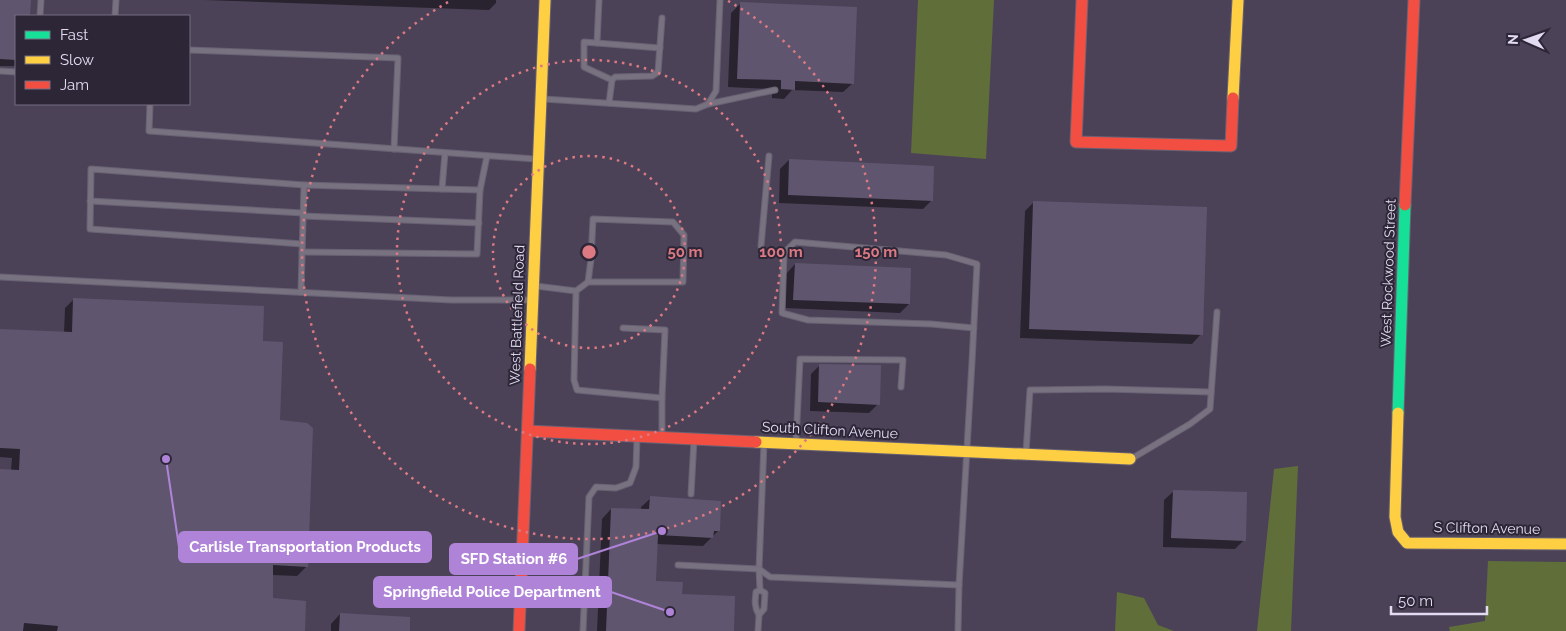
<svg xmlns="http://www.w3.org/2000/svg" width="1566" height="631" font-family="Raleway,sans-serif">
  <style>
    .green { fill: #606e3a }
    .shadow { fill: #0007 }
    .building { fill: #60556e }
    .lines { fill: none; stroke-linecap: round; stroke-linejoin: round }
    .lane-casing { stroke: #686173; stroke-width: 7 }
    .fast-casing { stroke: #686173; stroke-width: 13 }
    .slow-casing { stroke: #686173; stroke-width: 13 }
    .jam-casing { stroke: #686173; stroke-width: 13 }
    .lane { stroke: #777180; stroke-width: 5 }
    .fast { stroke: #16e098; stroke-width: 11 }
    .slow { stroke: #ffcf43; stroke-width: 11 }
    .jam { stroke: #f24e42; stroke-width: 11 }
    .ring { fill: none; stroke: #dc7983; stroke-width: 2.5; stroke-dasharray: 2.5 5 }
    .labels { text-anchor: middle; stroke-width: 4; stroke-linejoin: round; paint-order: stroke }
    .street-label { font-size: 14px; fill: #e3dbf2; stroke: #2c2637 }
    .centre { fill: #dc7983; stroke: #2c2637; stroke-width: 2.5 }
    .ring-label { font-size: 15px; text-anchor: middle; font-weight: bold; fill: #dc7983; stroke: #2c2637; stroke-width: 4; stroke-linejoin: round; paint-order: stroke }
    .leader { fill: none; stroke: #af84d8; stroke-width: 2 }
    .callout-dot { fill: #af84d8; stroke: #2c2637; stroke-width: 2 }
    .callout { fill: #af84d8; stroke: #af84d8; stroke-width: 2 }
    .callout-label { font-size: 15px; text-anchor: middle; font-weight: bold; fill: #fff }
  </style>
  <rect width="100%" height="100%" fill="#4b4257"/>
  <g class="green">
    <path d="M918 0H994L986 159 911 153Z"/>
    <path d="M1298 466 1291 631H1257L1274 469Z"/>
    <path d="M1488 561 1566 562V631H1450L1449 627 1485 621Z"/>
    <path d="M1117 592 1144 598 1158 625 1174 631H1115Z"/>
  </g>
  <g class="shadow">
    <path d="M0 0H30L29 16H16V66H0Z"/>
    <path d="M204 0H496V3L489 10Z"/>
    <path d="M740 4 853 83 843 92 792 90 784 99 772 98V89L728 87 731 13Z"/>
    <path d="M789 160 932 200 923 209 779 203 780 169Z"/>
    <path d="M1034 202 1201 334 1192 344 1020 338 1025 211Z"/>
    <path d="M795 264 909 304 900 313 785 308 786 274Z"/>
    <path d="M74 299 261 343 279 421 306 567 297 576 272 575V600L304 631H0V470L11 471 12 458 0 457V330L64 333 65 308Z"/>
    <path d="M820 365 878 404 869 413 810 411 811 374Z"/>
    <path d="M1174 491 1244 540 1235 549 1163 547 1164 500Z"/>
    <path d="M651 498 719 530 703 546 656 544 655 582 681 596 732 631H597L602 519 611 509 641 510V507Z"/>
    <path d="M340 614 408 631H331V624Z"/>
  </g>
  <g class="building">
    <path d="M0 0H31L30 16H16V60L0 59Z"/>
    <path d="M740 2 857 7 854 84 795 81V90L781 89V80L737 79Z"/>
    <path d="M789 159 934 166 933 201 788 195Z"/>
    <path d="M1033 201 1207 207 1203 335 1029 329Z"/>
    <path d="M795 263 911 268 910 304 793 300Z"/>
    <path d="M73 298 264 306 263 341 283 342 280 420 307 423 313 428 308 567 273 565V598L306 601 305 631H57L58 626 24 623 23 631H0V469L19 470 20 449 0 448V329L72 332Z"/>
    <path d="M819 364 881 365 880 405 818 402Z"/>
    <path d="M1173 490 1247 492 1246 541 1171 538Z"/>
    <path d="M650 496 721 501 720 531H714L713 538 658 535 656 581 683 582 682 594 735 596 734 631H606L611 508 649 509Z"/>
    <path d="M340 613 410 617V631H339Z"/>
  </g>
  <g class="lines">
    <defs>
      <g id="lane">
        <path d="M40 16 41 0"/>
        <path d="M115 16 116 0"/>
        <path d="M597 43 599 0"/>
        <path d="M189 50 398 58 394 149"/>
        <path d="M0 71 16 72"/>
        <path d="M612 80 584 67V42L660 48"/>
        <path d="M544 99 696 109 708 104 716 91 720 0"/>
        <path d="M609 103 612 80 615 77 652 76 658 72 662 18"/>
        <path d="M150 104 149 131 535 159"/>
        <path d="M708 104 775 90"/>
        <path d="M480 190 487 156"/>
        <path d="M90 201 303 213"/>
        <path d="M303 216 479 223"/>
        <path d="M302 244 90 229 91 169 304 185"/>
        <path d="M761 246 769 156"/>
        <path d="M302 252 477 254 480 190 442 189"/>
        <path d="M0 277 451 300H531"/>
        <path d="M536 286 576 291 574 380 577 390 662 398V435"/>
        <path d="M576 291 588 282 591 259 593 219 673 222 684 235 683 282H588"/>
        <path d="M301 292 304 185 442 189 445 153"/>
        <path d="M623 328 665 330 662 398"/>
        <path d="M796 441 800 359 903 360 901 387"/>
        <path d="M1026 453 1030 390 1106 389 1211 392"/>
        <path d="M1131 459 1190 424 1210 409 1217 312"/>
        <path d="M691 494 694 440"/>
        <path d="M678 565 759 569 764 443"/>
        <path d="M759 569 770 577 959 585 972 362 977 264 946 255 795 242 784 253 782 313 808 320 931 324 974 328"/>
        <path d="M759 569 760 590 765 593 764 609 759 615C754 607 755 600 756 592L760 590"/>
        <path d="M583 631 589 497 596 487 616 488 630 483 636 467 637 438"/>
        <path d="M758 631 759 615"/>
        <path d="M958 631 959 585"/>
      </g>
      <path id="fast" d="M1398 413 1405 205"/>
      <g id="slow">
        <path d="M1233 98 1238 0"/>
        <path d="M530 369 545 0"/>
        <path d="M1398 413 1395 517 1398 532 1407 543 1566 544"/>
        <path d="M756 442 1130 459"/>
      </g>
      <g id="jam">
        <path d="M1082 0 1076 142 1231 146 1233 98"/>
        <path d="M1405 205 1414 0"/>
        <path d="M528 431 756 442"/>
        <path d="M519 631 530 369"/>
      </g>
    </defs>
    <use href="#lane" class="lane-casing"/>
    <use href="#fast" class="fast-casing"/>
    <use href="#slow" class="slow-casing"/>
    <use href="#jam" class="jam-casing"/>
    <use href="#lane" class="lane"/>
    <use href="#fast" class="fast"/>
    <use href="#slow" class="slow"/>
    <use href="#jam" class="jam"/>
  </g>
  <g class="ring">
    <circle cx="589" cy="252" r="96"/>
    <circle cx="589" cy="252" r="192"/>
    <path d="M728 1A287 287 0 1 1 450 1"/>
  </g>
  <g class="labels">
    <g class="street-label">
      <text transform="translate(1388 273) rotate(-88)" y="5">West Rockwood Street</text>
      <text transform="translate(517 315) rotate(-88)" y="5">West Battlefield Road</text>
      <text transform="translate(830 430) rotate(3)" y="5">South Clifton Avenue</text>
      <text transform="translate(1487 528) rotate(1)" y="5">S Clifton Avenue</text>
    </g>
  </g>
  <circle cx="589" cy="252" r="8" class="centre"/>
  <g class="ring-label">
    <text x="685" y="257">50 m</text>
    <text x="781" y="257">100 m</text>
    <text x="876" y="257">150 m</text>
  </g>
  <path class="leader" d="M166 459L179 547M662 531L577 559M670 612L611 592"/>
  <g class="callout-dot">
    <circle cx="166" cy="459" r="5"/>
    <circle cx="662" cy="531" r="5"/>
    <circle cx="670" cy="612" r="5"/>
  </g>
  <g class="callout">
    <rect x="179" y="532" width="252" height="30" rx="5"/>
    <rect x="450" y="544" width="127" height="30" rx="5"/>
    <rect x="374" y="577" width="237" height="30" rx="5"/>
  </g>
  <g class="callout-label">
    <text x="305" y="552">Carlisle Transportation Products</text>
    <text x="514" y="564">SFD Station #6</text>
    <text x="492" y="597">Springfield Police Department</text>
  </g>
  <rect x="15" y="15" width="175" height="90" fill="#2c2637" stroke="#756e82"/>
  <rect x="25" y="31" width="25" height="8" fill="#16e098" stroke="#756e82"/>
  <text x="60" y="40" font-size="15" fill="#e3dbf2">Fast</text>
  <rect x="25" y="56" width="25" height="8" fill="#ffcf43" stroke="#756e82"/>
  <text x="60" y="65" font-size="15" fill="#e3dbf2">Slow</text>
  <rect x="25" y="81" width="25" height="8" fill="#f24e42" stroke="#756e82"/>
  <text x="60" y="90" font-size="15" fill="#e3dbf2">Jam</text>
  <g transform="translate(1526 40) rotate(272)" stroke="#2c2637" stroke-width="4" paint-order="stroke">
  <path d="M0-4L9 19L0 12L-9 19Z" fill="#e3dbf2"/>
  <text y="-8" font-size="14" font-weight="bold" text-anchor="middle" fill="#e3dbf2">N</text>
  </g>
  <path d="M1391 606v8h96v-8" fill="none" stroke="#e3dbf2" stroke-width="2.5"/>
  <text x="1398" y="606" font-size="15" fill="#e3dbf2" stroke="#2c2637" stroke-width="4" paint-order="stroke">50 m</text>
</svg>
